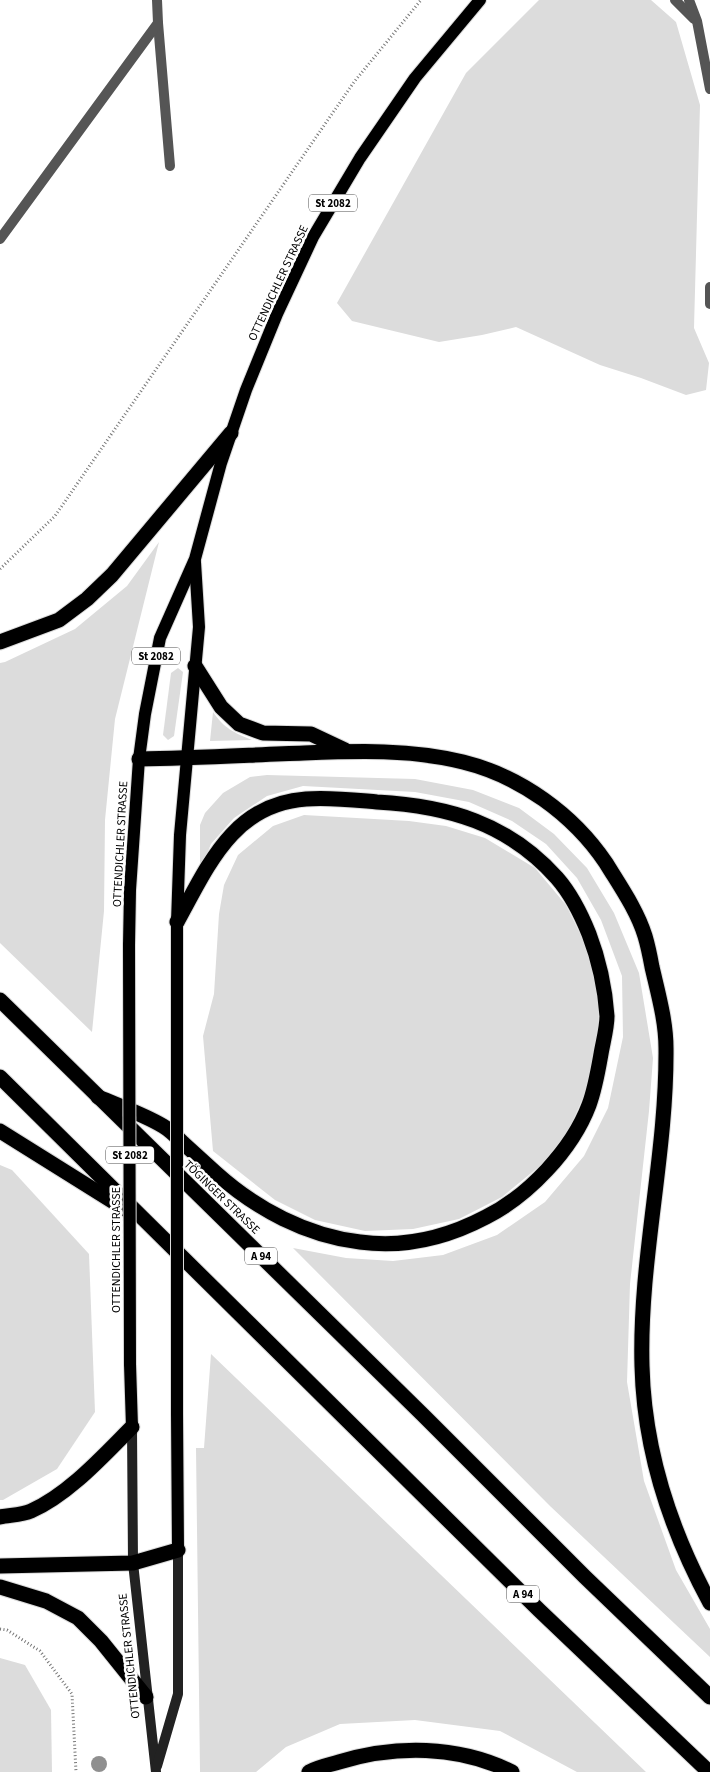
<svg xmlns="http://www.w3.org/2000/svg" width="710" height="1772" font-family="'Source Sans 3',sans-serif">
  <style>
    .green { fill: #dcdcdc }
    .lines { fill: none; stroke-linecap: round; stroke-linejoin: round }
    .primary-casing { stroke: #dbdbdb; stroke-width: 14 }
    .motorway-casing { stroke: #dbdbdb; stroke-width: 17 }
    .path { stroke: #777; stroke-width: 3; stroke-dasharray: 1 2.5; stroke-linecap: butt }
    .service { stroke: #555; stroke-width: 10 }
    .secondary { stroke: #222; stroke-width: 10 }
    .primary { stroke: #000; stroke-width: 12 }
    .motorway { stroke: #000; stroke-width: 15 }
    .primary-bridge-casing { stroke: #dbdbdb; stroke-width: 14; stroke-linecap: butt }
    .primary-bridge { stroke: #000; stroke-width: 12 }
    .tree { fill: #8f8f8f }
    .labels { text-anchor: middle; stroke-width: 5; stroke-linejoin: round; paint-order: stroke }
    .shield { fill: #fff; stroke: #4c4c4c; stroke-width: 1 }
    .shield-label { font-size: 11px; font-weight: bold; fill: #000 }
    .street-label { font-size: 12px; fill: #000; stroke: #fff }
  </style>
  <rect width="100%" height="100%" fill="#fff"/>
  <g class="green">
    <path d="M539 0H651L676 22 700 105 694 328 709 363 706 390 686 395 641 378 600 365 516 327 482 335 439 342 352 321 337 303 466 73Z"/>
    <path d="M159 542 115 719 105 820 104 911 92 1032 0 943V663L5 662 75 629 127 586Z"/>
    <path d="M178 668 183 672 174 736 168 740 163 735 171 673Z"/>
    <path d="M213 712C225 729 233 732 252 740L210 741Z"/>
    <path d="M267 775 415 779 473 790 519 808 554 834 587 868 614 913 639 973 653 1058 649 1111 630 1284 627 1382 644 1481 676 1570 710 1629V1657L550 1506 293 1248 346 1258 393 1261 443 1255 497 1235 545 1202 584 1156 608 1108 623 1037 622 976 601 920 577 878 546 844 512 821 469 802 415 792 303 786 267 796 234 818 211 844 200 871V825L205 813 223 793 250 777Z"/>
    <path d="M304 815 409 821 446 826 485 838 535 868 566 905 590 954 599 999 598 1044 585 1093 568 1132 541 1165 502 1197 459 1219 413 1229 365 1231 315 1220 275 1200 213 1151 203 1036 214 994 219 914 224 885 238 855 273 826Z"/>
    <path d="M0 1165 12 1170 89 1254 95 1412 57 1469 3 1500H0Z"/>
    <path d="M211 1354 646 1772H577L500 1731 415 1720 340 1724 286 1747 256 1772H200L196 1448H204Z"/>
    <path d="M0 1658 25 1665 51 1710 52 1772H0Z"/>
  </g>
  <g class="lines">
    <defs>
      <g id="primary">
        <path d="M129 945 130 890 139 759 145 714 160 638 195 559 221 463 246 390 277 314 313 237 360 158 415 78 480 0"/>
        <path d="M177 1010V922L180 835 199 627 195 562"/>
        <path d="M130 1364 132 1427"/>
        <path d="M177 1413 178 1550"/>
      </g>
      <g id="motorway">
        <path d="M0 642 59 620 87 599 112 575 231 433"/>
        <path d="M195 666 221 707 239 724 263 733 311 734 345 750"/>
        <path d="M139 759C194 758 249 755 304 753 357 751 411 749 463 762 520 776 573 814 606 863 620 886 637 910 645 936 648 946 650 956 652 967 658 993 666 1021 666 1048 667 1155 639 1260 642 1366 644 1449 671 1531 710 1603"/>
        <path d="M0 1000 424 1416 585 1577 710 1697"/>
        <path d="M0 1077 539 1610 709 1772"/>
        <path d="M98 1097C119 1106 143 1114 163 1126 170 1130 177 1137 183 1143 194 1153 205 1163 216 1173 256 1209 307 1236 360 1242 404 1248 448 1237 486 1217 528 1196 572 1150 589 1105 595 1089 598 1071 601 1054 603 1042 607 1028 607 1016 605 988 599 960 589 934 581 914 571 894 557 878 508 823 448 806 377 802 354 800 329 797 306 799 233 804 208 866 177 922"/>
        <path d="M0 1131 128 1211"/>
        <path d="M0 1517C9 1515 22 1515 31 1511 69 1494 103 1456 132 1427"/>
        <path d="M0 1566 133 1563 178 1550"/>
        <path d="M0 1587 46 1601 78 1618 101 1641 146 1697"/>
        <path d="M309 1772C318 1767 329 1765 339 1762 395 1745 458 1745 512 1772"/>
      </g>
    </defs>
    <use href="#primary" class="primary-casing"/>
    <use href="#motorway" class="motorway-casing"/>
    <g class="path">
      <path d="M0 569 55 516 354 82 421 0"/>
      <path d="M0 1629 7 1630 40 1651 72 1694 76 1772"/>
    </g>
    <g class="service">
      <path d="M675 0 694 19"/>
      <path d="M689 0 697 21 710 89"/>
      <path d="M158 23 170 166"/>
      <path d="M0 239 158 23 157 0"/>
      <path d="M710 287V304"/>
    </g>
    <g class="secondary">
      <path d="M132 1427 133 1563 156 1772"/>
      <path d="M157 1766 178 1694V1550"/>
    </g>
    <use href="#primary" class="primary"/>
    <use href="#motorway" class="motorway"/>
    <defs>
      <g id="primary-bridge">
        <path d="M129 945 130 1364"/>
        <path d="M177 1413V1010"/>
      </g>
    </defs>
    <use href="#primary-bridge" class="primary-bridge-casing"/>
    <use href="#primary-bridge" class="primary-bridge"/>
  </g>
  <circle class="tree" cx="99" cy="1764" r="8"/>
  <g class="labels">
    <g class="shield">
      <rect x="309" y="194.5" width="48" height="17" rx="4"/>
      <rect x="132" y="647.5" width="48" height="17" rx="4"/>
      <rect x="106" y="1146.5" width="48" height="17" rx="4"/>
      <rect x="245" y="1247.5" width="32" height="17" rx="4"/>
      <rect x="507" y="1585.5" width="32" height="17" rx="4"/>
    </g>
    <g class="shield-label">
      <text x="333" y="207">St 2082</text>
      <text x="156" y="660">St 2082</text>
      <text x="130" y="1159">St 2082</text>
      <text x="261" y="1260">A 94</text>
      <text x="523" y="1598">A 94</text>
    </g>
    <g class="street-label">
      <text transform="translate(278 283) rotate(-65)" y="4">OTTENDICHLER STRASSE</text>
      <text transform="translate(120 844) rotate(-87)" y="4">OTTENDICHLER STRASSE</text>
      <text transform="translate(222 1197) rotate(44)" y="4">TÖGINGER STRASSE</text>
      <text transform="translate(116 1250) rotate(-90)" y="4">OTTENDICHLER STRASSE</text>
      <text transform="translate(129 1656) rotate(-96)" y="4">OTTENDICHLER STRASSE</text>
    </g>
  </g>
</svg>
